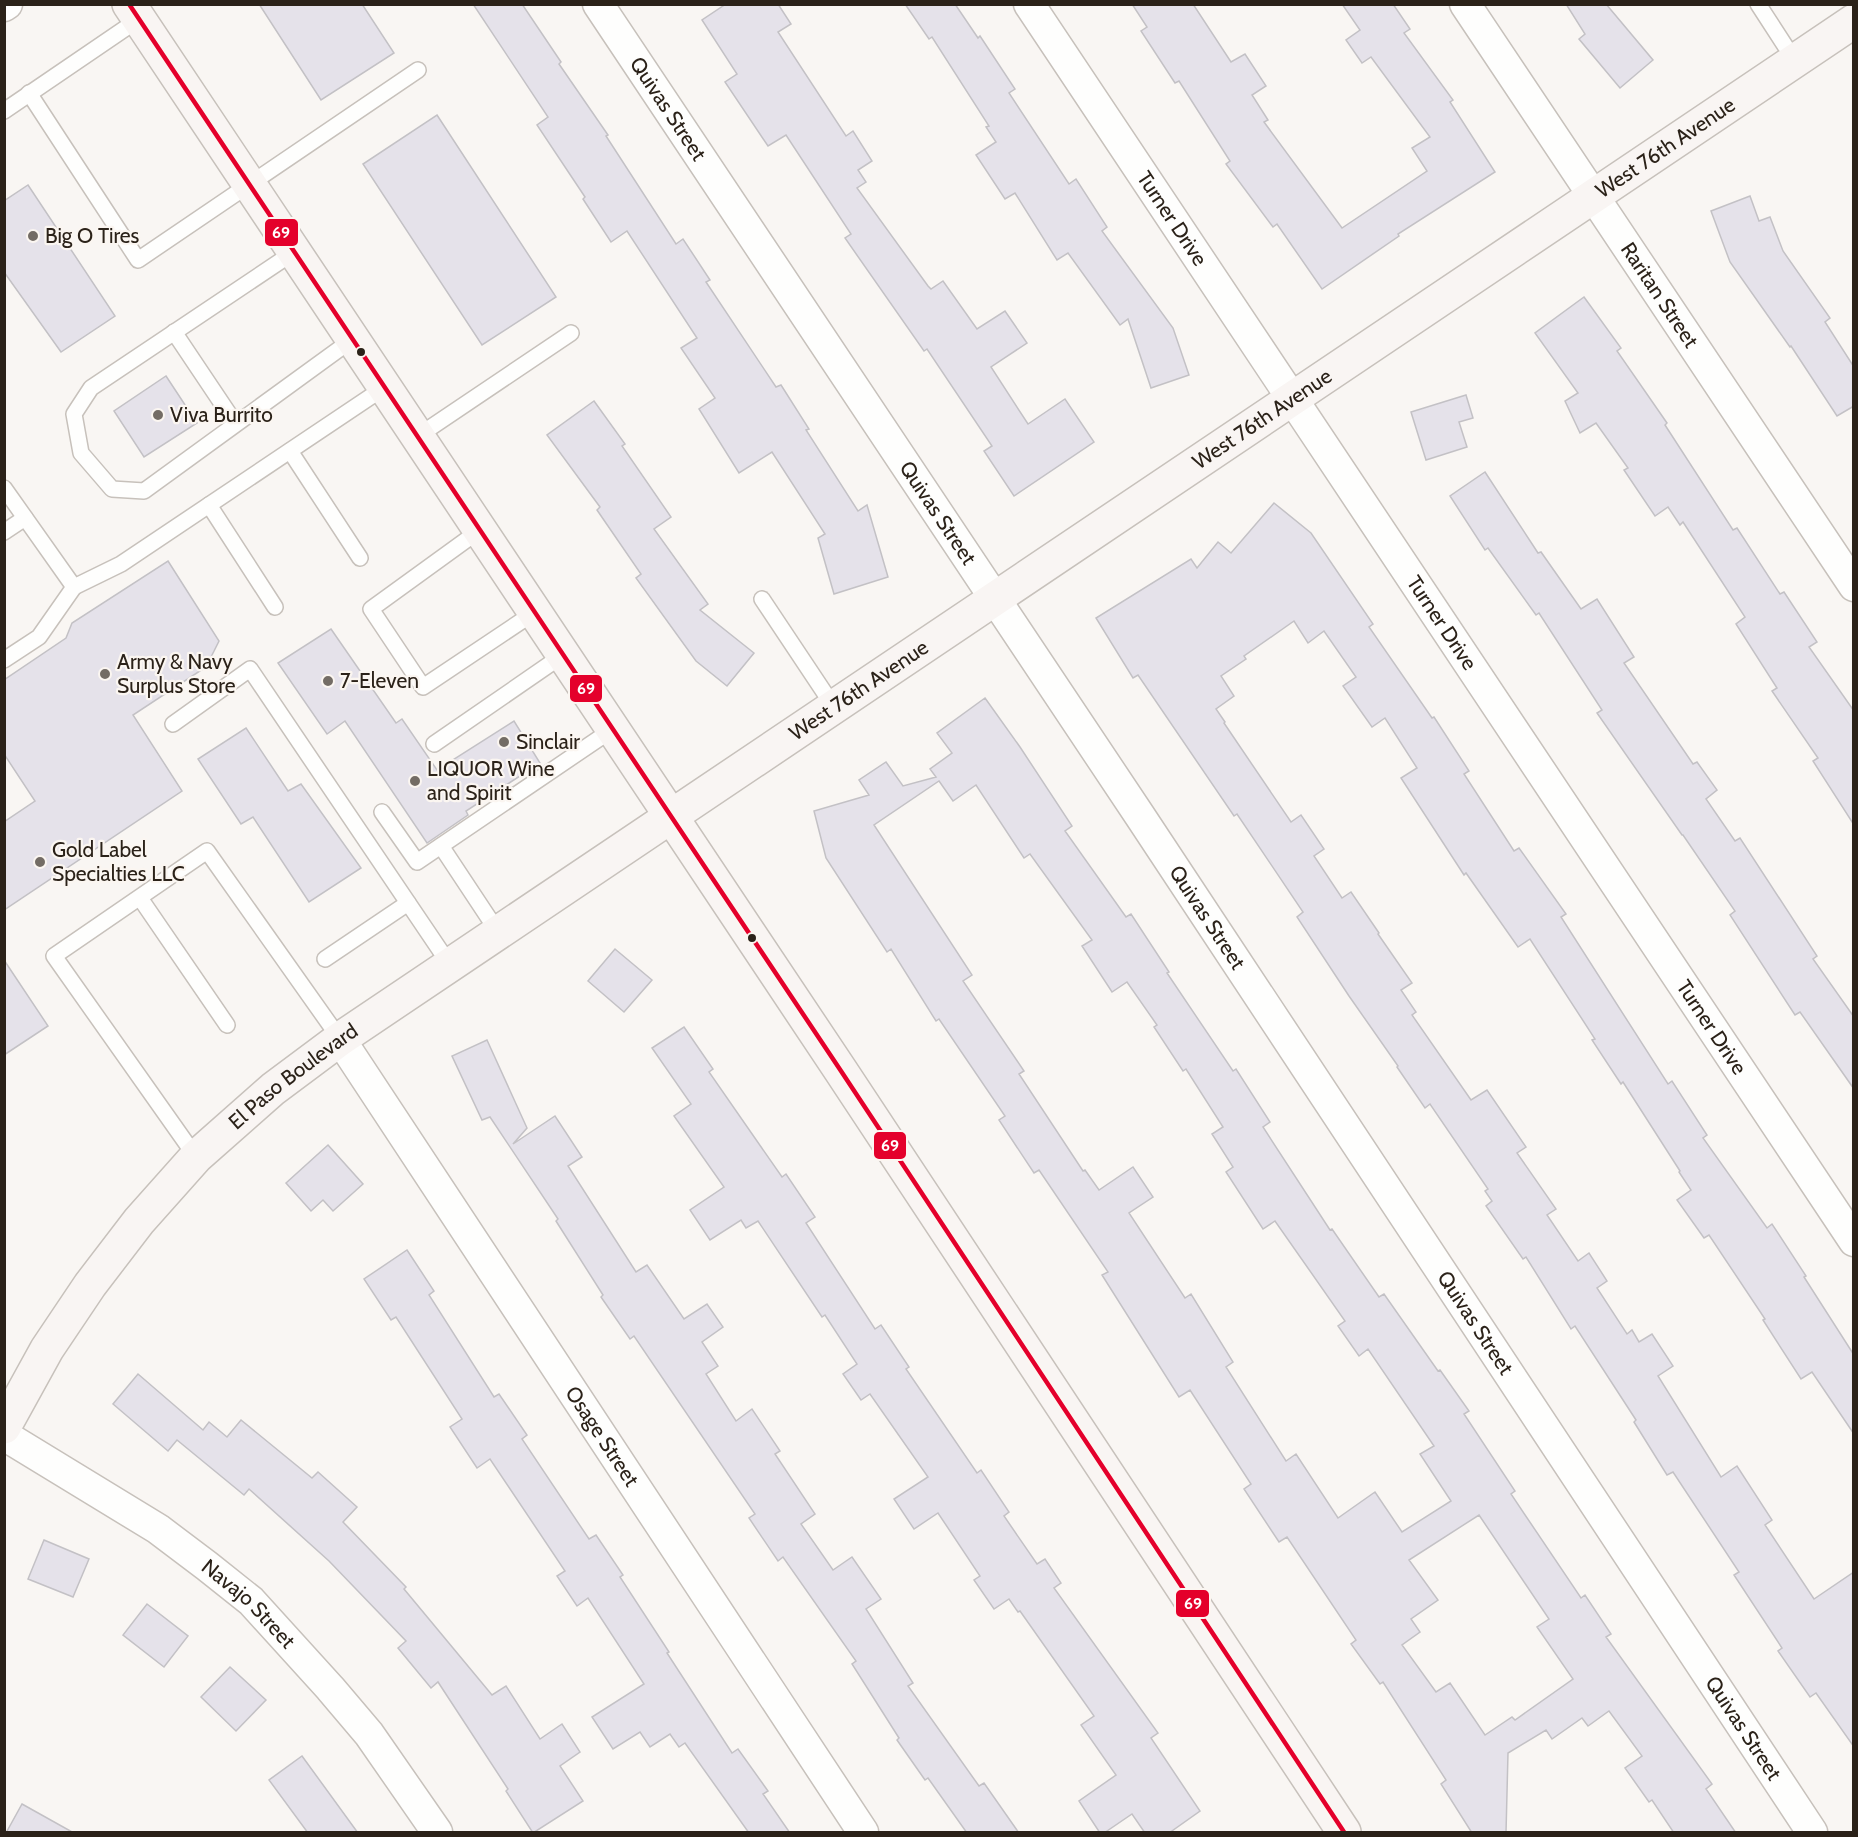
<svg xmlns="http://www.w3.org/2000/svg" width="1858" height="1837" font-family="Cabin,sans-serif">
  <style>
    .building { fill: #e5e2ea; stroke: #c3c1c5; stroke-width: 1.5; fill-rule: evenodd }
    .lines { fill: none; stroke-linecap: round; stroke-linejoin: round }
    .lane-casing { stroke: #c7c1bb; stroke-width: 18 }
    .street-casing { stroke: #c7c1bb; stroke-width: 33 }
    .secondary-casing { stroke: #c7c1bb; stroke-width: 36 }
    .lane { stroke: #fefefd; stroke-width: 15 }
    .street { stroke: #fefefd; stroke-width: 30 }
    .secondary { stroke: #f9f5f3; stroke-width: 33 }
    .bus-1-casing { stroke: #fbf6f1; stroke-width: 9 }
    .bus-1 { stroke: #e4002b; stroke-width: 4.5 }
    .poi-dot { fill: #736c65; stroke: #fbf6f1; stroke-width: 2 }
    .bus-dot { fill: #2b2219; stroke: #fbf6f1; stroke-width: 2 }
    .labels { text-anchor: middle; stroke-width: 4.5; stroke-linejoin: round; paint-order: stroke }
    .street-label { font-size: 21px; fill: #2b2219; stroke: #fbf6f1 }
    .poi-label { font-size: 21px; fill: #2b2219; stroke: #fbf6f1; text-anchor: start }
    .line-badge { stroke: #fbf6f1; stroke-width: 2 }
    .badge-label { font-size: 16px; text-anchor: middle; font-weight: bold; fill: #fff }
  </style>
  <rect width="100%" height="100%" fill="#f9f6f3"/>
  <g class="building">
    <path d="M259 4H362L394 53 321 100Z"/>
    <path d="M473 4H522L561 62 559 64 608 135 606 136 676 244 683 239 710 280 706 282 776 387 781 385 809 429 806 430 858 511 867 505 888 577 834 594 818 538 825 534 772 452 739 473 699 409 715 398 681 348 697 338 627 231 611 242 583 199 585 197 537 125 548 117Z"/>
    <path d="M726 4H778L791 24 778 32 846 136 853 131 872 161 858 170 866 182 857 188 928 286 931 289 943 281 977 329 1005 311 1027 343 991 367 1028 424 1065 399 1094 442 1014 496 984 451 992 446 927 349 924 351 845 238 851 234 786 135 768 146 725 82 737 74 702 20Z"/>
    <path d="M905 4H955L978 38 980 36 1015 89 1009 93 1069 184 1076 179 1107 227 1102 231 1173 328 1189 375 1151 388 1128 319 1120 325 1068 253 1057 260 1015 193 1005 199 976 155 996 142 986 127 989 126 932 37 929 39Z"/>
    <path d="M1132 4H1193L1231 62 1245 54 1266 86 1252 95 1268 120 1264 122 1342 228 1427 171 1412 148 1430 137 1371 57 1362 63 1346 40 1360 30 1342 4H1393L1410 29 1404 33 1453 100 1450 102 1495 172 1398 234 1399 236 1322 289 1277 224 1273 227 1226 164 1230 161 1179 81 1175 83 1141 31 1147 27Z"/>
    <path d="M1566 4H1606L1653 60 1620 88 1579 39 1585 34Z"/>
    <path d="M437 115 556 297 482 345 363 164Z"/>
    <path d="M28 185 115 316 61 352 4 272V201Z"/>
    <path d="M1750 196 1759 221 1770 217 1783 251 1830 318 1825 322 1854 367V406L1837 416 1791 346 1790 347 1730 262 1711 211Z"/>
    <path d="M1584 297 1621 348 1617 351 1667 423 1665 425 1733 530 1737 528 1780 594 1784 592 1817 642 1809 647 1854 711V825L1813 761 1818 758 1772 691 1777 688 1736 624 1745 617 1683 522 1680 525 1668 507 1655 516 1624 470 1628 468 1596 423 1580 433 1565 401 1578 393 1535 333Z"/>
    <path d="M166 376 197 423 144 457 114 411Z"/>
    <path d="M1466 395 1473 418 1459 422 1467 447 1426 460 1411 412Z"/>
    <path d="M594 401 625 444 622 446 671 517 654 529 708 604 700 610 754 653 727 686 696 661 636 578 641 574 597 510 600 507 547 435Z"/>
    <path d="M1485 472 1538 553 1541 552 1581 609 1597 599 1634 657 1624 663 1693 764 1697 762 1717 790 1706 799 1735 841 1740 838 1817 956 1813 959 1854 1017V1089L1800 1012 1795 1015 1730 915 1735 911 1683 835H1682L1597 713 1602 710 1539 613 1536 615 1488 548 1485 550 1450 496Z"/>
    <path d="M1274 503 1311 533 1373 624 1369 627 1432 718 1434 717 1469 771 1464 774 1514 851 1519 848 1566 914 1561 917 1668 1084 1672 1081 1707 1135 1703 1138 1767 1228 1772 1224 1806 1276 1804 1277 1854 1355V1434L1812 1372 1801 1379 1763 1320 1765 1319 1709 1235 1704 1238 1677 1200 1691 1190 1679 1172 1680 1171 1623 1082 1621 1084 1592 1040 1595 1039 1530 939 1518 947 1466 873 1464 875 1401 778 1417 768 1385 718 1372 727 1343 686 1356 677 1324 631 1308 643 1294 621 1244 656 1246 659 1221 676 1234 696 1216 709 1225 722 1224 723 1291 822 1301 815 1324 849 1314 856 1342 898 1351 892 1379 933 1378 934 1412 983 1401 990 1416 1012 1412 1015 1471 1100 1487 1090 1526 1147 1517 1153 1556 1209 1547 1215 1578 1261 1589 1253 1607 1281 1597 1288 1627 1334 1632 1330 1639 1342 1652 1334 1673 1366 1658 1376 1721 1477 1737 1466 1772 1520 1765 1525 1814 1599 1854 1572V1747L1816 1693 1810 1697 1778 1651 1782 1648 1734 1575 1739 1572 1673 1472 1667 1475 1634 1422 1636 1420 1575 1326 1571 1329 1526 1257 1523 1259 1486 1206 1492 1201 1485 1191 1488 1189 1430 1104 1425 1108 1397 1067 1398 1066 1349 996 1297 917 1303 912 1237 814 1234 816 1138 675 1133 678 1096 618 1191 559 1197 568 1218 542 1231 553Z"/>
    <path d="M168 561 219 641 206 667 133 715 182 791 4 910V822L35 801 4 754V680L66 638 72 623Z"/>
    <path d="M331 629 396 723 402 719 437 770 514 721 540 763 466 811 468 815 427 843 345 721 327 734 278 663Z"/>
    <path d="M985 698 1020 747 1072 826 1065 831 1126 917 1131 914 1169 972 1167 973 1233 1071 1236 1069 1270 1122 1263 1127 1330 1230 1332 1229 1379 1297 1384 1294 1438 1371 1440 1370 1469 1411 1464 1414 1515 1491 1511 1494 1581 1598 1585 1595 1611 1634 1606 1637 1712 1784 1706 1789 1736 1833H1674L1652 1800 1649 1802 1625 1768 1642 1756 1609 1711 1588 1726 1582 1718 1552 1739 1546 1730 1508 1753 1506 1833H1472L1441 1784 1446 1780 1383 1682 1380 1684 1351 1644 1356 1640 1287 1537 1279 1542 1244 1489 1251 1484 1190 1390 1179 1397 1102 1275 1108 1272 1039 1170 1034 1173 999 1120 1005 1116 939 1019 936 1021 891 949 887 952 826 858 814 811 869 795 859 780 886 762 903 786 936 777 930 769 952 753 937 733ZM939 781 953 801 976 785 1024 858 1030 854 1092 940 1082 946 1112 992 1127 982 1157 1025 1154 1027 1183 1071 1186 1069 1223 1127 1212 1134 1233 1167 1226 1172 1263 1229 1275 1221 1345 1321 1338 1326 1359 1356 1368 1349 1434 1446 1420 1454 1451 1501 1402 1532 1375 1492 1338 1518 1296 1454 1286 1461 1226 1367 1233 1362 1191 1294 1185 1298 1129 1213 1153 1197 1133 1167 1099 1190 1085 1170 1083 1171 1019 1074 1024 1071 963 981 972 975 874 825ZM1479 1515 1549 1619 1537 1627 1573 1679 1515 1720 1512 1717 1485 1735 1450 1683 1436 1692 1402 1645 1420 1632 1411 1619 1438 1600 1409 1560Z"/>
    <path d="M246 728 288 791 301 784 361 868 309 902 253 817 241 824 198 759Z"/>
    <path d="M615 949 652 980 624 1012 588 981Z"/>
    <path d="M4 960 48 1026 4 1055Z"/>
    <path d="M684 1027 713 1069 709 1072 782 1177 786 1174 815 1217 806 1223 875 1329 881 1325 909 1367 906 1369 977 1473 981 1470 1009 1512 1004 1516 1037 1564 1045 1559 1061 1583 1054 1588 1158 1733 1151 1738 1200 1811 1169 1833H1145L1132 1814 1104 1833H1100L1079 1801 1116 1775 1081 1725 1094 1716 1020 1611 1018 1612 1009 1599 994 1609 974 1580 980 1576 938 1513 914 1529 894 1499 928 1477 870 1394 861 1400 843 1374 857 1364 825 1315 822 1317 758 1221 746 1228 741 1220 710 1240 690 1210 724 1187 674 1116 691 1104 652 1048Z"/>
    <path d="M487 1040 527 1128 513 1144 555 1116 582 1157 568 1166 636 1272 647 1265 684 1319 707 1304 723 1327 702 1342 718 1366 706 1374 736 1421 752 1409 780 1451 775 1454 815 1514 801 1524 833 1570 852 1557 881 1599 866 1609 913 1683 908 1686 979 1786 984 1783 1019 1833H967L928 1778 925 1780 897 1740 899 1738 852 1664 856 1661 783 1557 778 1561 749 1518 755 1514 634 1336 630 1339 601 1297 603 1295 556 1221 558 1219 490 1117 482 1120 452 1056Z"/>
    <path d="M328 1145 363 1184 333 1211 323 1200 311 1211 286 1183Z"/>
    <path d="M407 1250 434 1291 429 1295 494 1397 499 1394 527 1435 522 1439 589 1539 596 1535 623 1575 620 1577 669 1652 667 1653 732 1753 738 1749 768 1791 763 1794 790 1833H749L685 1743 679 1747 670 1734 650 1747 640 1732 613 1749 592 1717 644 1684 588 1598 577 1606 557 1576 565 1571 490 1459 477 1468 450 1427 462 1419 396 1317 391 1320 364 1279Z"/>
    <path d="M138 1374 203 1430 209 1422 227 1437 241 1420 312 1478 318 1472 357 1507 343 1522 406 1587 404 1589 492 1695 506 1686 540 1739 562 1724 580 1752 560 1766 583 1801 533 1833 506 1791 508 1789 438 1682 431 1688 398 1648 406 1641 329 1561 249 1489 244 1495 177 1440 168 1451 113 1404Z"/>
    <path d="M44 1540 89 1559 73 1597 28 1579Z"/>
    <path d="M147 1604 188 1636 164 1667 123 1635Z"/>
    <path d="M230 1667 266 1700 236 1731 201 1697Z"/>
    <path d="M302 1756 358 1833H308L269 1780Z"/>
    <path d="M22 1804 74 1833H6Z"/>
  </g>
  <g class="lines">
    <defs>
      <g id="lane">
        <path d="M1758 4 1795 61"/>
        <path d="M29 93 138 260 418 70"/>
        <path d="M4 111 139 19"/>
        <path d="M294 252 91 388 74 414 81 453 112 489 144 491 353 339"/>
        <path d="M174 332 235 423"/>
        <path d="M418 436 571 333"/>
        <path d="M290 451 360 558"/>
        <path d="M4 488 74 587 121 564 385 387"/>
        <path d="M209 505 275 607"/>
        <path d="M480 530 371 609 423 687 535 612"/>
        <path d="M4 532 25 518"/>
        <path d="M762 599 834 707"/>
        <path d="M4 660 39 637 74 587"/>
        <path d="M173 724 250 669 450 965"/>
        <path d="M434 744 563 655"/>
        <path d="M382 812 417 862 613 729"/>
        <path d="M441 846 498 932"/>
        <path d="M140 898 227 1025"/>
        <path d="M325 959 408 903"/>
        <path d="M196 1157 54 956 207 851 340 1039"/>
      </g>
      <g id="street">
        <path id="s1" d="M598 4 1140 816 1812 1832"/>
        <path id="s2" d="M1029 4 1854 1241"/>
        <path id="s3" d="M1465 4 1854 586"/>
        <path d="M4 6 7 4"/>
        <path id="s4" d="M340 1039 863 1832"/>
        <path id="s5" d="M4 1435 158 1529 207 1566 251 1601 330 1688 369 1734 437 1832"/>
      </g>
      <g id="secondary">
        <path d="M129 4 841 1071 1344 1832"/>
        <path id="s6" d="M4 1427 47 1349 90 1285 139 1221 196 1157 273 1089 340 1039 1854 21"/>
      </g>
    </defs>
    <use href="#lane" class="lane-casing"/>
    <use href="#street" class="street-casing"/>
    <use href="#secondary" class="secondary-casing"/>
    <use href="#lane" class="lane"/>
    <use href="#street" class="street"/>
    <use href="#secondary" class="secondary"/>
    <defs>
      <path id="bus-1" d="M129 4 841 1071 1344 1832"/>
    </defs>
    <use href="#bus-1" class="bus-1-casing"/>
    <use href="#bus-1" class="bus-1"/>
  </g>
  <g class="poi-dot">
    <circle cx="33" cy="236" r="6"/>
    <circle cx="158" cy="415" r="6"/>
    <circle cx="105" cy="674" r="6"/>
    <circle cx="328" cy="681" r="6"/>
    <circle cx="504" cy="742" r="6"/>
    <circle cx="415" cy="781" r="6"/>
    <circle cx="40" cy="862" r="6"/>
  </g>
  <g class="bus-dot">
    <circle cx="361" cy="352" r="5"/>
    <circle cx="752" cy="938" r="5"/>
  </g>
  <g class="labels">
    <g class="street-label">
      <text dy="7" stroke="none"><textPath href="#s1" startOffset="126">Quivas Street</textPath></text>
      <text dy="7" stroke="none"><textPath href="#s6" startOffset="2116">West 76th Avenue</textPath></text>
      <text dy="7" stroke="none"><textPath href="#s2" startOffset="258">Turner Drive</textPath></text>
      <text dy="7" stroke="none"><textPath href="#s3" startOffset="350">Raritan Street</textPath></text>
      <text dy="7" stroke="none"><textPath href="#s6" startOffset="1630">West 76th Avenue</textPath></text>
      <text dy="7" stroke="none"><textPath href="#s1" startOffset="612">Quivas Street</textPath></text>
      <text dy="7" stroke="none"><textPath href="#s2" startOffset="744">Turner Drive</textPath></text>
      <text dy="7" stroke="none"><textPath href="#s6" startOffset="1144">West 76th Avenue</textPath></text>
      <text dy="7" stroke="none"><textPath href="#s1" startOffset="1098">Quivas Street</textPath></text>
      <text dy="7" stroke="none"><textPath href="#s2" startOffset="1230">Turner Drive</textPath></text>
      <text dy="7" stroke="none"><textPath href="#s6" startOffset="459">El Paso Boulevard</textPath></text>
      <text dy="7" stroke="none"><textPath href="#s1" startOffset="1584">Quivas Street</textPath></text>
      <text dy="7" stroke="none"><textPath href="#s4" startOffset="476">Osage Street</textPath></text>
      <text dy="7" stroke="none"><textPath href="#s5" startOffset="298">Navajo Street</textPath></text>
      <text dy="7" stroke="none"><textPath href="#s1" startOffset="2070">Quivas Street</textPath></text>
    </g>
    <g class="poi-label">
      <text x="45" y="243">Big O Tires</text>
      <text x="170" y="422">Viva Burrito</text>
      <text x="117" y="669">Army &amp; Navy<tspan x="117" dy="24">Surplus Store</tspan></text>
      <text x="340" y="688">7-Eleven</text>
      <text x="516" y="749">Sinclair</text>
      <text x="427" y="776">LIQUOR Wine<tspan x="427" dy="24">and Spirit</tspan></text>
      <text x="52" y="857">Gold Label<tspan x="52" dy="24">Specialties LLC</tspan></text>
    </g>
  </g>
  <g class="line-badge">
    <rect x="264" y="218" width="35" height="29" rx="6" fill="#e4002b"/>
    <rect x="569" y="674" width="34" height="29" rx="6" fill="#e4002b"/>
    <rect x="873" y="1131" width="34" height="29" rx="6" fill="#e4002b"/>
    <rect x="1175" y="1589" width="35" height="29" rx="6" fill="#e4002b"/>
  </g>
  <g class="badge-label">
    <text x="281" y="238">69</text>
    <text x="586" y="694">69</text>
    <text x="890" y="1151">69</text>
    <text x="1193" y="1609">69</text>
  </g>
  <rect width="1858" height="1837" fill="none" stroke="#2b2219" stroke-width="12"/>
</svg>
